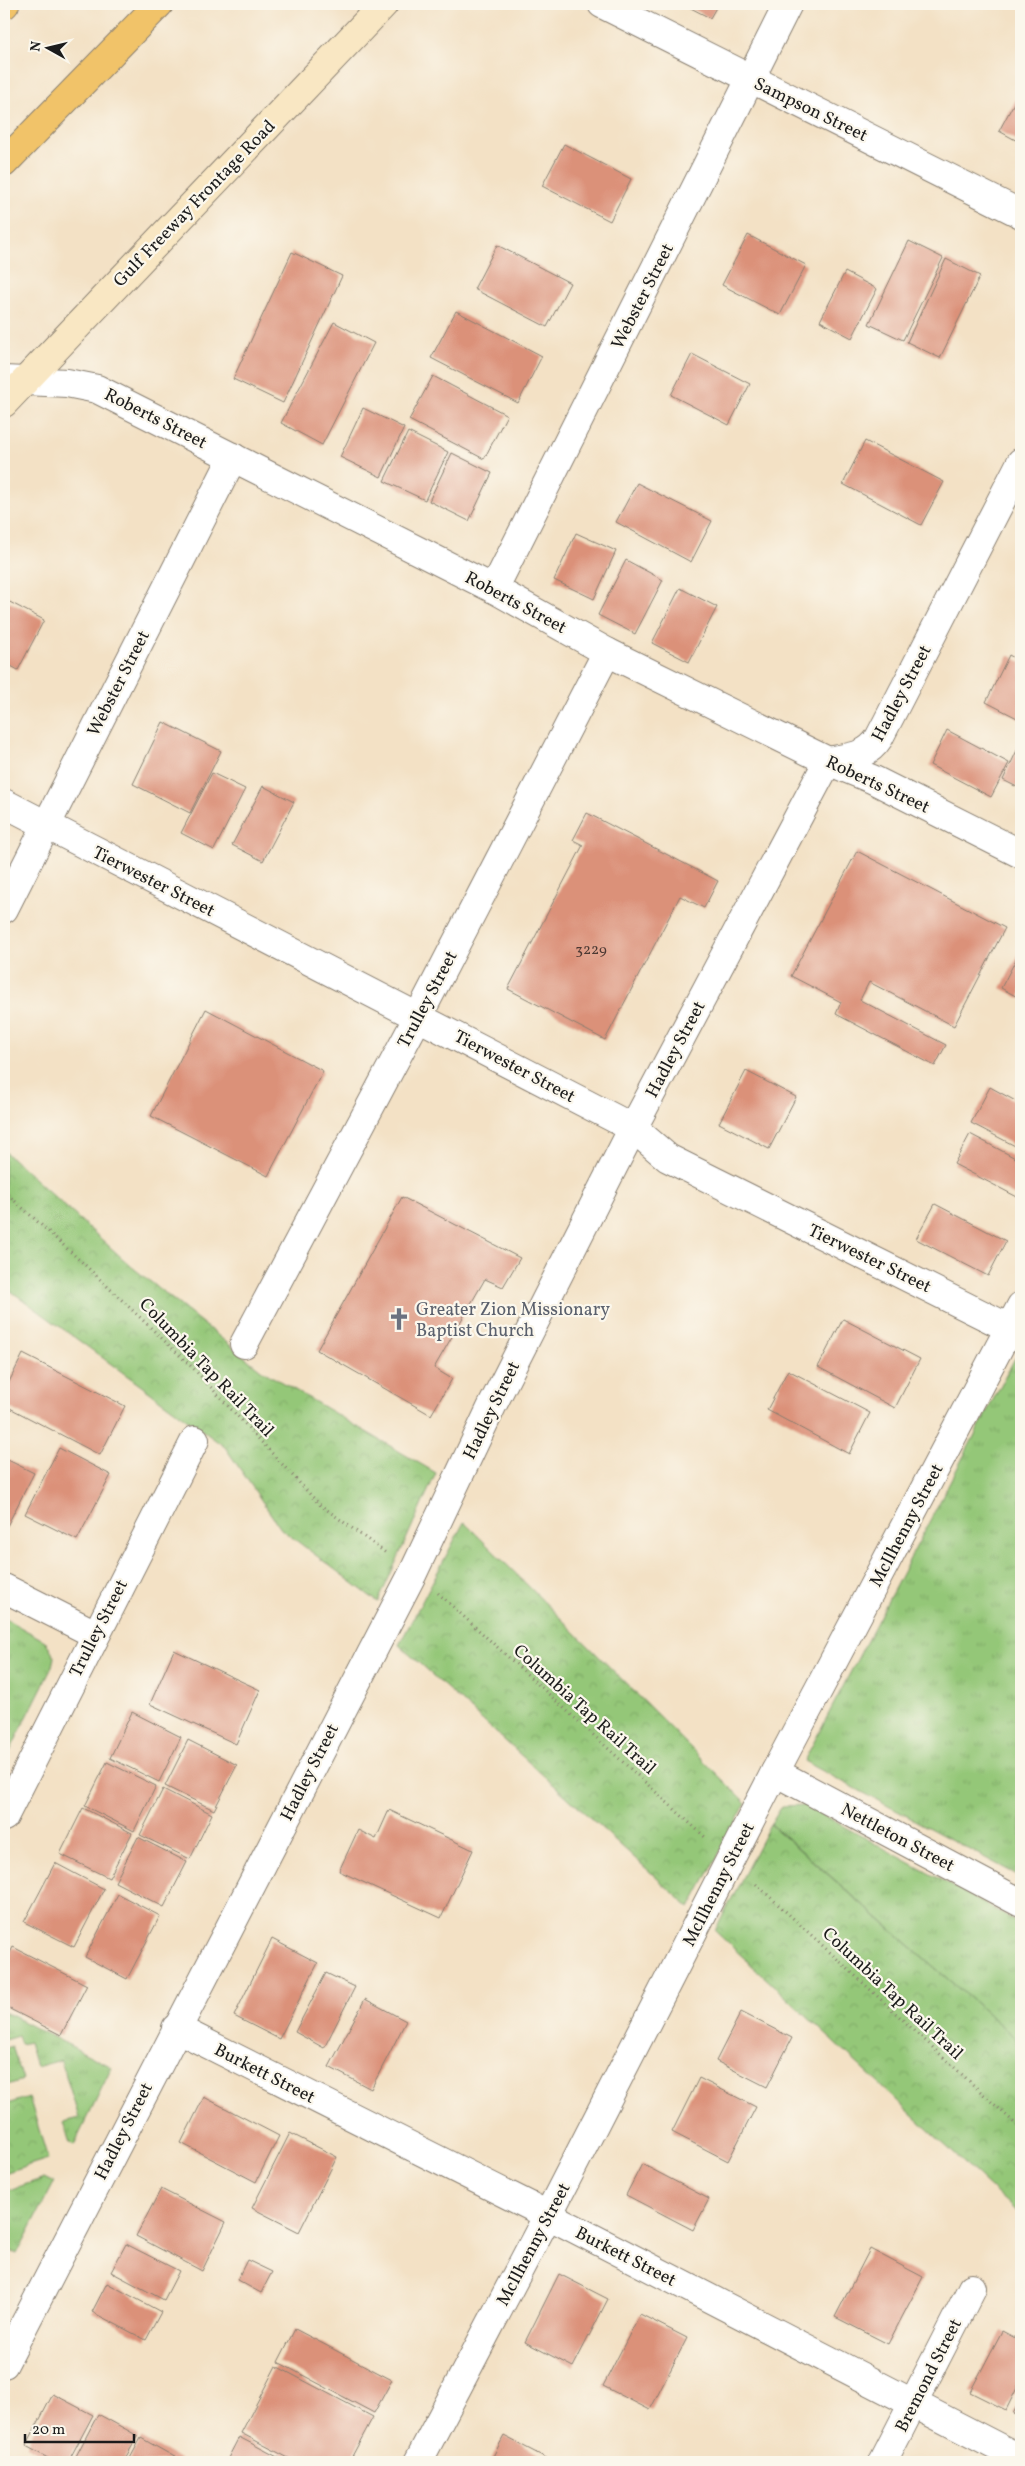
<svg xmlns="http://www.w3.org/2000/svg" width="1025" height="2466" font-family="Vollkorn,serif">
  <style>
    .grass { fill: url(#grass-tufts); stroke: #58724a }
    .park { fill: url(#park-crowns); stroke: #58724a }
    .building { fill: #db9179 }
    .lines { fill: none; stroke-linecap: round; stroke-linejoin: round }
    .minor-casing { stroke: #887e70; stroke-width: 30 }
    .secondary-casing { stroke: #887e70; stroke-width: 30 }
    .motorway-casing { stroke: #887e70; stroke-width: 30 }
    .path { stroke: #887e70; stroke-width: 3; stroke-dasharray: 1 4; stroke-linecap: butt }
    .minor { stroke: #fff; stroke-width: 28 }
    .secondary { stroke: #f9e7c3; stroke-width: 28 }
    .motorway { stroke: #f1c369; stroke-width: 28 }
    .labels { text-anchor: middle; stroke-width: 4.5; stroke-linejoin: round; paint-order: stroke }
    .number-label { font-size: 15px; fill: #4c3933 }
    .street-label { font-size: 18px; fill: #1c1c1c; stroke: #fbf7ec }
    .worship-label { font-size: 18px; fill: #5b616d; stroke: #fbf7ec; text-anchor: start }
  </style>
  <defs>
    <pattern id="grass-tufts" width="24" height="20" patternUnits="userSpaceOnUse" patternTransform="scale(1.25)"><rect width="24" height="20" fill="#94c778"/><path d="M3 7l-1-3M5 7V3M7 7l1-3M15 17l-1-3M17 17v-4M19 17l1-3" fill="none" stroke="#7faa67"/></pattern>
    <pattern id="park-crowns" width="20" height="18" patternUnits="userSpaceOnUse" patternTransform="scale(1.25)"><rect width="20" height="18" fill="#94c778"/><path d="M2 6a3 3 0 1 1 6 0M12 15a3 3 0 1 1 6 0" fill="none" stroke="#7faa67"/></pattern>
  </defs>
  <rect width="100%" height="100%" fill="#fbf7ec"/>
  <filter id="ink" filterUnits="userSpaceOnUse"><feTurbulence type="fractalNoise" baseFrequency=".02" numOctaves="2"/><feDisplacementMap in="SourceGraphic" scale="10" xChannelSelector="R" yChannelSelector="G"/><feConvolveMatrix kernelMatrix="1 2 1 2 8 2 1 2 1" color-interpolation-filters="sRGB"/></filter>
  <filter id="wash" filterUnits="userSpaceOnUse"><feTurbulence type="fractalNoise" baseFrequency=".0096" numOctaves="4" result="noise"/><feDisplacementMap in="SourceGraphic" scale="20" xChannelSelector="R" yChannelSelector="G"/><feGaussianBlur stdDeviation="1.12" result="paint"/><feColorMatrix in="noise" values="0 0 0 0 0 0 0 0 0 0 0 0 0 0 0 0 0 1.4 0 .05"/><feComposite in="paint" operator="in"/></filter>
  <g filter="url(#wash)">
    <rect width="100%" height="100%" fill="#f3e1c5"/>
    <g class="grass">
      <path d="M1015 1358 1021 1361V1877L804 1761Z"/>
      <path d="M4 1618 45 1641 54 1656 52 1667 4 1763Z"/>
      <path d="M805 1805 1021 1924V2043L771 1824 782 1806Z"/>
      <path d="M4 2012 112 2067 74 2145 70 2143 63 2122 79 2118 61 2060 36 2067 29 2042 21 2044 18 2036 4 2040Z"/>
      <path d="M44 2178 54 2183 17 2254 9 2250 4 2232V2192Z"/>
    </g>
    <g class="park">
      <path d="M4 1151 132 1267 261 1370 436 1473 378 1602 281 1529 225 1447 4 1286Z"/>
      <path d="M464 1522 746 1803 690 1908 399 1645Z"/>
      <path d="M770 1824 1021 2043V2216L715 1931Z"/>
      <path d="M12 2046 23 2080 4 2086V2049Z"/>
      <path d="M29 2097 48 2159 4 2173V2105Z"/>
    </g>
    <g id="blocks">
      <g class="building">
        <path d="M683 4H718L710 18Z"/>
        <path d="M1021 90V143L999 131Z"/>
        <path d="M564 144 631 179 610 221 542 186Z"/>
        <path d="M748 235 806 265 780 315 722 285Z"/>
        <path d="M909 241 943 258 903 340 869 324Z"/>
        <path d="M497 245 570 283 547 327 474 289Z"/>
        <path d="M292 252 342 276 283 403 233 379Z"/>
        <path d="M946 259 980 276 940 358 907 342Z"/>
        <path d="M845 272 877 289 852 338 820 321Z"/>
        <path d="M456 311 542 356 518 403 431 358Z"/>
        <path d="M334 322 374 343 322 445 281 423Z"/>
        <path d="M692 354 750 384 729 425 671 395Z"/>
        <path d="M433 376 507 415 484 459 409 420Z"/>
        <path d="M363 408 404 428 381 477 340 457Z"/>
        <path d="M408 432 448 452 425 500 384 481Z"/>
        <path d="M865 441 944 482 921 525 843 484Z"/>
        <path d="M452 453 492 473 469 521 429 501Z"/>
        <path d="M637 483 712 521 691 562 616 522Z"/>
        <path d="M576 533 616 551 594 599 554 580Z"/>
        <path d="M626 560 663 580 635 634 598 615Z"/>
        <path d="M680 588 717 607 689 662 652 643Z"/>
        <path d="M4 599 44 620 18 670 4 662Z"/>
        <path d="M1009 655 1021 662V720L986 702Z"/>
        <path d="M163 722 221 751 190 813 133 784Z"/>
        <path d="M947 730 1009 763 991 797 930 765Z"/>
        <path d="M1021 742V789L1003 780Z"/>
        <path d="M212 773 245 789 214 850 181 833Z"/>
        <path d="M263 786 294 802 263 861 232 845Z"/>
        <path d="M587 813 718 881 704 908 680 896 605 1040 508 989 583 845 573 840Z"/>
        <path d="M857 851 1005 928 954 1026 869 982 860 1000 946 1045 935 1066 836 1014 841 1002 791 976Z"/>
        <path d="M1021 950V999L1001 988Z"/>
        <path d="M206 1009 323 1071 268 1176 151 1116Z"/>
        <path d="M746 1071 796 1097 769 1149 719 1123Z"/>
        <path d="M990 1087 1021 1104V1149L971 1123Z"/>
        <path d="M970 1134 1021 1161V1199L954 1164Z"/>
        <path d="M402 1197 520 1258 503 1287 485 1279 434 1368 452 1379 431 1415 317 1350Z"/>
        <path d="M935 1204 1006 1241 988 1276 916 1239Z"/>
        <path d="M843 1319 920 1359 895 1408 818 1367Z"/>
        <path d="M23 1354 125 1406 100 1455 4 1405V1392Z"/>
        <path d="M788 1370 870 1413 849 1454 767 1410Z"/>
        <path d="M59 1448 111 1475 77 1540 25 1514Z"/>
        <path d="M4 1458 34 1473 7 1526 4 1524Z"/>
        <path d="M174 1650 260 1690 236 1744 150 1704Z"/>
        <path d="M132 1712 181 1737 159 1782 110 1758Z"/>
        <path d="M188 1740 237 1765 214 1810 165 1786Z"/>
        <path d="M107 1762 156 1786 134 1831 85 1806Z"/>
        <path d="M163 1789 212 1814 190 1859 140 1835Z"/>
        <path d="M83 1808 132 1833 109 1878 60 1854Z"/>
        <path d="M389 1810 473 1850 441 1918 339 1871 358 1830 376 1839Z"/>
        <path d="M138 1837 187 1862 164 1907 115 1882Z"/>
        <path d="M55 1863 104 1889 74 1947 24 1922Z"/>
        <path d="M118 1894 160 1916 127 1979 85 1957Z"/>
        <path d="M272 1939 318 1963 279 2039 234 2016Z"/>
        <path d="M13 1947 87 1985 61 2035 4 2006V1965Z"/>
        <path d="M326 1973 355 1987 324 2048 295 2032Z"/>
        <path d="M365 1999 406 2021 371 2089 329 2067Z"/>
        <path d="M741 2012 792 2038 767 2087 716 2061Z"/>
        <path d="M699 2078 756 2107 728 2161 672 2132Z"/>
        <path d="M204 2097 279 2136 256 2182 181 2143Z"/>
        <path d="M290 2133 337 2157 299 2232 252 2208Z"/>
        <path d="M642 2164 709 2199 693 2230 626 2195Z"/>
        <path d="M161 2189 226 2222 202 2271 136 2236Z"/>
        <path d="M126 2244 179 2271 164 2300 111 2272Z"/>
        <path d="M870 2249 923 2277 888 2344 835 2317Z"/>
        <path d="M247 2260 272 2272 261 2293 237 2280Z"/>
        <path d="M559 2274 608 2299 573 2367 525 2342Z"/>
        <path d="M107 2283 161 2312 146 2340 92 2312Z"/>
        <path d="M640 2314 687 2338 650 2410 603 2386Z"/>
        <path d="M295 2329 392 2380 374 2413 278 2362Z"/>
        <path d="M1002 2331 1021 2341V2380L1006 2410 970 2392Z"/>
        <path d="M276 2366 373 2417 349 2462H296L241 2433Z"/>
        <path d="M53 2394 93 2415 68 2462H55L26 2446Z"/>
        <path d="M1021 2398V2418L1013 2414Z"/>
        <path d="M98 2414 138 2436 123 2462H73Z"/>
        <path d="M504 2436 554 2462H490Z"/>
        <path d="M239 2437 287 2462H226Z"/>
        <path d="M141 2438 180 2460 179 2462H128Z"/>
      </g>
    </g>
  </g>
  <g filter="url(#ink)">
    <use href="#blocks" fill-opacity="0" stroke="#887e70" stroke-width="1"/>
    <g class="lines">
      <defs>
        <g id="minor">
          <path d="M602 4 1021 214"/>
          <path d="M4 380 67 383 97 389 494 589 607 652 828 761 872 779 1021 854"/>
          <path d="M494 589 788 4"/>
          <path d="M4 803 633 1128 668 1158 1021 1334"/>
          <path d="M4 909 233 457"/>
          <path d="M244 1344 419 1015 607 652"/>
          <path d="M4 1588 95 1634"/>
          <path d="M775 1772 1021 1903"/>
          <path d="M4 1817 195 1440"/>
          <path d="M176 2028 548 2215 1021 2459"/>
          <path d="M4 2364 413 1573 492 1406 633 1128 828 761C849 757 867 757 879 738L1021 462"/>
          <path d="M418 2462 548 2215 775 1772 1021 1306"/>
          <path d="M883 2462 972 2288"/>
        </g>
        <path id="secondary" d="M4 403 384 4"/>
        <g id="motorway">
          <path d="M4 5 5 4"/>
          <path d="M4 163 159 4"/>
        </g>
      </defs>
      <use href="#minor" class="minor-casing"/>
      <use href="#secondary" class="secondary-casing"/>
      <use href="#motorway" class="motorway-casing"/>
      <g class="path">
        <path d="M4 1191 85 1265 193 1368 319 1504 386 1553"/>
        <path d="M438 1593 705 1837"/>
        <path d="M756 1884 1021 2129"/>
      </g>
      <use href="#minor" class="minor"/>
      <use href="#secondary" class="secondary"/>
      <use href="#motorway" class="motorway"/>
    </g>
  </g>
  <defs>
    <symbol id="church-bare" viewBox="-9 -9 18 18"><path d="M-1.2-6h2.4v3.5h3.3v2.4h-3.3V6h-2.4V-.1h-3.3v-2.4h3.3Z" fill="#6b7280" stroke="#fbf7ec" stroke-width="2.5" paint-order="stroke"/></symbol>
  </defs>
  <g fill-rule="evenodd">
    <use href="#church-bare" x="383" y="1303" width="32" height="32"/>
  </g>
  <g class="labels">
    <g class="number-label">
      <text x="591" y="954">3229</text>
    </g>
    <g class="street-label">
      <text transform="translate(811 109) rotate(26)" y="6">Sampson Street</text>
      <text transform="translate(194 203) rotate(-46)" y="6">Gulf Freeway Frontage Road</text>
      <text transform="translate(642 296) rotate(-63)" y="6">Webster Street</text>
      <text transform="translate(156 418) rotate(27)" y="6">Roberts Street</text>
      <text transform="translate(516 602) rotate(28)" y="6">Roberts Street</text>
      <text transform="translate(118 683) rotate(-63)" y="6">Webster Street</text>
      <text transform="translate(901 693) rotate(-62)" y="6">Hadley Street</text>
      <text transform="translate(878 784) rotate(25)" y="6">Roberts Street</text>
      <text transform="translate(154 881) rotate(27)" y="6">Tierwester Street</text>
      <text transform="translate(427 999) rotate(-62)" y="6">Trulley Street</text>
      <text transform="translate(675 1049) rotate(-62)" y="6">Hadley Street</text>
      <text transform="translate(515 1066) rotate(28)" y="6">Tierwester Street</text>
      <text transform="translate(870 1258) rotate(26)" y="6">Tierwester Street</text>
      <text transform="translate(207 1367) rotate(46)" y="6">Columbia Tap Rail Trail</text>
      <text transform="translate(491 1410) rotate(-64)" y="6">Hadley Street</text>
      <text transform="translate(906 1525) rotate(-62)" y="6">McIlhenny Street</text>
      <text transform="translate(98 1628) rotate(-63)" y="6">Trulley Street</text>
      <text transform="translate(585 1709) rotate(42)" y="6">Columbia Tap Rail Trail</text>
      <text transform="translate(309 1772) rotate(-63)" y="6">Hadley Street</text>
      <text transform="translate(898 1837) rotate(28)" y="6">Nettleton Street</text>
      <text transform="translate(718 1884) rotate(-63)" y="6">McIlhenny Street</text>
      <text transform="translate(893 1993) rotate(43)" y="6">Columbia Tap Rail Trail</text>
      <text transform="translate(265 2073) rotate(27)" y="6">Burkett Street</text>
      <text transform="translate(123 2131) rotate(-63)" y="6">Hadley Street</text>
      <text transform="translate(533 2244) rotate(-62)" y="6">McIlhenny Street</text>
      <text transform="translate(626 2256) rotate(27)" y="6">Burkett Street</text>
      <text transform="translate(928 2375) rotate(-63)" y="6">Bremond Street</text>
    </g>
    <g class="worship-label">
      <text x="416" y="1315">Greater Zion Missionary<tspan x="416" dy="21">Baptist Church</tspan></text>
    </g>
  </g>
  <rect width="1025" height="2466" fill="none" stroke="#fbf7ec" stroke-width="20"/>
  <g transform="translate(48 48) rotate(278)" stroke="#fbf7ec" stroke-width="4" paint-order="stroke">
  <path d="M0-4L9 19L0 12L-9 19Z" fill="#1c1c1c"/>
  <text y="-8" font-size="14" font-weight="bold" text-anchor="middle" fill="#1c1c1c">N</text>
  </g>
  <path d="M25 2434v8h109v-8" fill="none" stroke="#1c1c1c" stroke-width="2.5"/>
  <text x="32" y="2434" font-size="15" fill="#1c1c1c" stroke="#fbf7ec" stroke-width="4" paint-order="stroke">20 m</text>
</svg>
